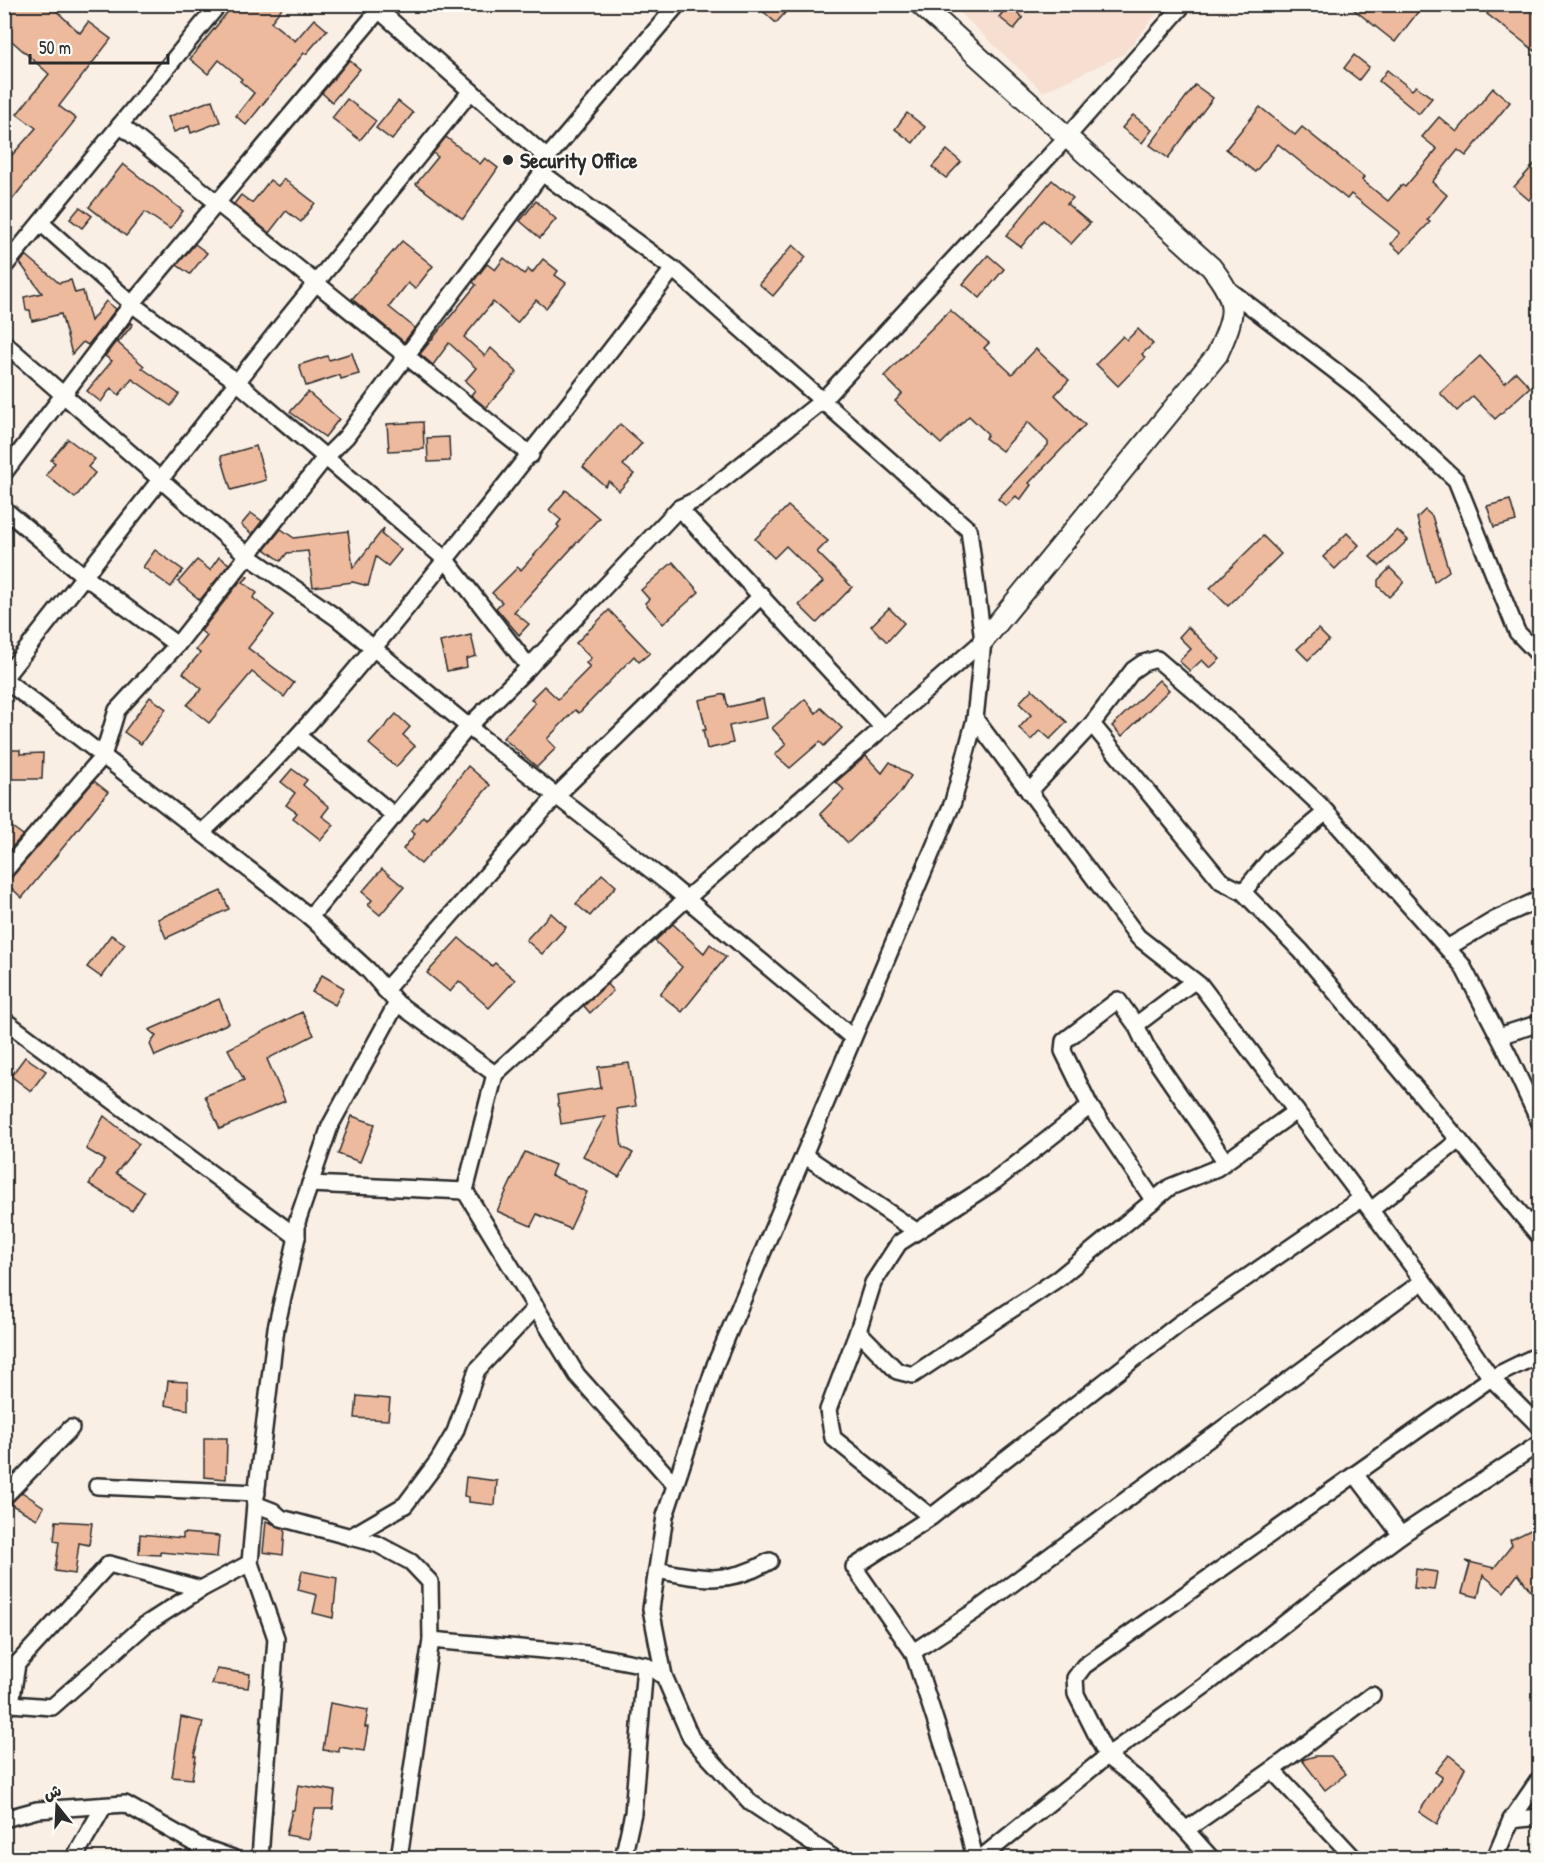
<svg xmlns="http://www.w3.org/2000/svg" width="1544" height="1863" font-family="'Patrick Hand','Playpen Sans Arabic',sans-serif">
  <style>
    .built { fill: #f6dfd0 }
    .building { fill: #edba9e; stroke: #2b2b2b; stroke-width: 1.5 }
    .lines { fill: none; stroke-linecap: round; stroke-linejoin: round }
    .minor-casing { stroke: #2b2b2b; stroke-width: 20 }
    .tertiary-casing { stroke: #2b2b2b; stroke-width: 24 }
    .minor { stroke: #fdfcf7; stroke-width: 15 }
    .tertiary { stroke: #fdfcf7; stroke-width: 20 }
    .poi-dot { fill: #2b2b2b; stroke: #fdfcf7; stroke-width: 2 }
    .labels { text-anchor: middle; stroke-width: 4.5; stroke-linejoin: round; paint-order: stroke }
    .poi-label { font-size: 22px; font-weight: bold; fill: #2b2b2b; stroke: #fdfcf7; text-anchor: start }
  </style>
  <rect width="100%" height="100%" fill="#faefe5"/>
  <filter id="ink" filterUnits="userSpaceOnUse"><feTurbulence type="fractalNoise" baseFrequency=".0167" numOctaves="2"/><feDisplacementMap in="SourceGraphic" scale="12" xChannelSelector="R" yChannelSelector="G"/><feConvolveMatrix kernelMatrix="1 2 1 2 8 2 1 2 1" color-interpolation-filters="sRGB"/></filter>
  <g filter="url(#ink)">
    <path class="built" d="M952 5H1164L1124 54 1043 92Z"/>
    <g class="building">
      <path d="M4 4H49L80 33 88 22 111 39 59 106 76 119 4 210V164L36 128 17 114 49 74 4 34Z"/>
      <path d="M234 4H285L271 22 295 41 314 19 327 30 306 54 304 53 246 125 236 116 254 93 240 81 242 79 219 60 208 74 190 59Z"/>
      <path d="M755 4H793L776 23Z"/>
      <path d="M1347 4H1424L1395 42Z"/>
      <path d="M1494 4H1524L1539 17V54L1487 14Z"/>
      <path d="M1009 5 1023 18 1014 29 999 17Z"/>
      <path d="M1354 55 1369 67 1359 80 1344 68Z"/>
      <path d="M349 60 360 69 332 102 322 93Z"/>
      <path d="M1387 70 1412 90 1416 86 1432 98 1419 114 1379 81Z"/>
      <path d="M1195 85 1213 98 1168 158 1150 145Z"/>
      <path d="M1493 88 1510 102 1466 156 1458 150 1432 182 1447 195 1427 220 1430 222 1401 253 1391 244 1400 233 1351 194 1347 199 1278 144 1255 172 1226 149 1260 107 1295 135 1302 127 1364 177 1362 180 1388 201 1402 185 1405 187 1437 149 1422 137 1439 117 1457 132Z"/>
      <path d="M347 99 376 121 360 140 332 118Z"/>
      <path d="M212 100 220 122 191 133 189 126 174 132 168 117Z"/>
      <path d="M398 101 413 113 392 140 376 128Z"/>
      <path d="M907 113 925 127 913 143 895 129Z"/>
      <path d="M1133 115 1152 130 1142 143 1122 128Z"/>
      <path d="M446 137 480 164 485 158 498 168 463 219 416 184 438 157 433 153Z"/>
      <path d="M947 150 961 162 946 178 932 167Z"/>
      <path d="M1539 159V188L1529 200 1514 187Z"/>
      <path d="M123 164 183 211 170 229 145 212 126 236 89 207Z"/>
      <path d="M284 179 315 203 301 222 286 211 269 233 234 204 241 195 252 203 270 180 278 186Z"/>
      <path d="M1052 180 1073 198 1067 204 1090 223 1071 244 1043 220 1021 247 1006 236Z"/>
      <path d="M536 201 556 219 540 238 520 221Z"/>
      <path d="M80 207 92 216 82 228 70 219Z"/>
      <path d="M402 241 433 266 415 289 408 283 389 307 415 328 404 342 352 299Z"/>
      <path d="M195 244 207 253 190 274 177 265Z"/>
      <path d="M793 245 806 257 773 296 759 284Z"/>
      <path d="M26 255 59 283 71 280 75 293 83 291 91 321 106 301 116 309 88 345 83 342 72 354 61 314 32 321 30 310H26L24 297 42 293 20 263Z"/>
      <path d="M988 255 1004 269 980 298 963 284Z"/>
      <path d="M504 258 524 274 528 269 532 273 543 259 558 271 555 275 566 283 546 308 536 300 517 323 493 302 464 337 485 356 491 348 517 372 486 408 471 395 475 390 465 381 476 368 449 343 433 365 420 354 476 285 473 282 487 264 495 270Z"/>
      <path d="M950 310 989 343 984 348 1012 374 1036 349 1069 380 1055 395 1085 425 1029 483 1031 485 1020 500 1016 496 1006 506 998 499 1048 445V442L1028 422 1002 451 985 438 988 434 969 416 941 444 895 401 902 394 884 376Z"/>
      <path d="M131 322 133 324 118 343 144 366 142 368 179 394 171 406 132 379 119 395 111 388 101 402 87 391 112 361 105 356Z"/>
      <path d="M1138 329 1153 344 1142 354 1145 358 1118 386 1096 364 1123 336 1127 340Z"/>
      <path d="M352 353 359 374 341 379 340 375 306 386 299 365 327 356 329 360Z"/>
      <path d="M1480 356 1505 383 1516 372 1530 387 1495 419 1473 396 1457 411 1440 393Z"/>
      <path d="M308 392 339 419 325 437 290 412Z"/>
      <path d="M423 422 424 449 389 451 387 424Z"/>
      <path d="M620 424 642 443 623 465 634 474 619 491 609 481 605 486 583 467Z"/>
      <path d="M449 437 450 461 428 462 427 438Z"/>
      <path d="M68 439 95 459 88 467 95 473 75 498 46 475 55 463 51 460Z"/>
      <path d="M256 446 266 480 231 490 221 456Z"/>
      <path d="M566 490 599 518 514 612 529 624 519 635 496 608 502 602 492 593 518 567 521 570 559 527 557 525 561 520 549 510Z"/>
      <path d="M1510 500 1516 521 1494 527 1487 506Z"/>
      <path d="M788 506 828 541 817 552 852 587 817 623 799 605 823 582 786 546 774 558 755 539Z"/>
      <path d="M1425 510 1432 516 1449 571 1434 582 1417 518Z"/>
      <path d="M251 513 262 521 252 534 241 525Z"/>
      <path d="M384 528 382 535 401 550 388 566 376 557 368 586 353 582 313 587 308 551 287 553 281 561 265 549 281 529 294 538 348 531 353 568Z"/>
      <path d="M1397 530 1408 540 1380 566 1370 557Z"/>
      <path d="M1347 533 1359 545 1335 569 1323 557Z"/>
      <path d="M1263 536 1281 554 1228 606 1210 588Z"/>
      <path d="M155 550 183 570 171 587 143 567Z"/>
      <path d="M219 557 229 564 200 600 178 582 197 560 210 570Z"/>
      <path d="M673 562 699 592 663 624 645 603 649 599 641 590Z"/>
      <path d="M1390 568 1404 582 1389 597 1378 586V580Z"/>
      <path d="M245 575 248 577 243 582 257 593 253 598 274 615 248 648 294 683 284 697 252 672 209 723 187 705 202 689 183 673 200 653 196 650 207 636 201 631Z"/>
      <path d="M889 608 904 623 887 642 871 626Z"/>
      <path d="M609 610 650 653 639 662 634 656 579 713 575 710 547 739 556 748 537 767 503 738 535 703 531 699 544 686 558 699 590 667 586 663 591 658 576 643Z"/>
      <path d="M1188 627 1220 659 1210 668 1202 660 1190 671 1179 661 1191 649 1179 637Z"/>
      <path d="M1318 629 1329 640 1308 660 1297 649Z"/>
      <path d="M471 635 476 656 466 659 467 667 447 671 440 642Z"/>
      <path d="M1159 680 1169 690 1122 736 1112 726Z"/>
      <path d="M1032 689 1067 722 1050 739 1040 730 1031 740 1019 728 1031 715 1019 703Z"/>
      <path d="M725 694 728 707 763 699 767 718 729 726 733 743 707 749 703 730H706L699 700Z"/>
      <path d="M150 697 166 709 141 744 124 732Z"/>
      <path d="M805 699 816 713 821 708 842 728 824 746 820 742 790 768 775 755 786 744 772 728Z"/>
      <path d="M396 714 410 727 403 735 415 746 396 767 369 744Z"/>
      <path d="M4 750H20V754L43 753 42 779H4Z"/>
      <path d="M866 756 882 773 890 762 911 776 900 793 848 843 820 814 844 790 836 782Z"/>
      <path d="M468 766 490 785 421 864 403 849 415 834 411 831 423 816 426 819Z"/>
      <path d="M292 769 307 780 303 785 329 807 322 816 334 825 321 840 293 818 297 813 286 805 295 793 281 782Z"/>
      <path d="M94 781 108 792 22 898 4 881 11 878Z"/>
      <path d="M4 821 23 835 4 856Z"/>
      <path d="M382 869 404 887 380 915 368 905 372 900 362 892Z"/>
      <path d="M602 874 616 886 590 916 576 904Z"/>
      <path d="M221 891 229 909 166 938 158 919Z"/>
      <path d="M551 913 566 927 542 954 526 940Z"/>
      <path d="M673 924 704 953 710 944 726 957 682 1012 660 994 682 967 655 941Z"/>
      <path d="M111 935 125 944 101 977 87 967Z"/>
      <path d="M459 938 492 966 495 963 515 980 489 1008 459 981 450 992 427 973Z"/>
      <path d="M322 975 344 988 335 1005 312 992Z"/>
      <path d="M607 984 613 991 590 1013 584 1006Z"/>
      <path d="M219 999 229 1023 155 1056 150 1044 156 1036 149 1030Z"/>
      <path d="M302 1012 314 1035 267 1059 285 1101 220 1129 205 1096 244 1080 228 1049Z"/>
      <path d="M25 1057 46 1071 31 1091 11 1076Z"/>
      <path d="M629 1063 636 1106 617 1109 622 1147 633 1153 619 1177 583 1156 605 1117 561 1124 557 1095 601 1088 598 1067Z"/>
      <path d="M104 1116 139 1144 116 1173 144 1192 132 1211 89 1184 105 1160 86 1149Z"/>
      <path d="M352 1116 375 1124 360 1162 338 1154Z"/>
      <path d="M525 1152 555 1165 551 1175 587 1192 570 1229 537 1214 531 1226 497 1211Z"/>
      <path d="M168 1381 188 1382V1410L165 1405Z"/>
      <path d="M357 1396 390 1399 388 1420 355 1418Z"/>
      <path d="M204 1438H227L226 1479 204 1477Z"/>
      <path d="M466 1477 497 1481 495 1505 469 1502V1497L464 1496Z"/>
      <path d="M22 1492 44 1507 37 1519 10 1504Z"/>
      <path d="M56 1521 92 1523 89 1545 79 1543 75 1574 55 1571 59 1542 54 1541Z"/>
      <path d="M266 1521 285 1529 283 1555 263 1552Z"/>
      <path d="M1539 1526V1602L1518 1574 1504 1592 1483 1575 1478 1597 1462 1593 1470 1564 1465 1561 1494 1568 1512 1545 1510 1540Z"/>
      <path d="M183 1533 219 1536 217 1557 160 1552V1555L139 1554 140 1534 183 1538Z"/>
      <path d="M1416 1569 1437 1572 1434 1590 1414 1588Z"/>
      <path d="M302 1571 337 1578 333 1618 313 1613 317 1595 298 1590Z"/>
      <path d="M217 1669 250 1674 248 1688 212 1684Z"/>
      <path d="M330 1703 368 1710 365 1727H368L364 1751 339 1747V1752L323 1750Z"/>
      <path d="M181 1717 203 1722 194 1756H196L192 1779 172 1777Z"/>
      <path d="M1449 1755 1465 1768 1437 1824 1419 1812 1442 1777 1435 1772Z"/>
      <path d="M1315 1756H1331L1346 1774 1325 1790 1302 1760Z"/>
      <path d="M298 1785 335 1791 333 1809H315L309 1839 286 1835 292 1810H294Z"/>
    </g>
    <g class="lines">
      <defs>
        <g id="minor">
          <path d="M372 4 547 158 542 173 673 269 969 530 983 641 975 719 953 802 715 1365 665 1516 651 1609 664 1676 691 1738 751 1803 834 1858"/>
          <path d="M120 125C258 234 392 347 531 455"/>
          <path d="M547 158 678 4"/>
          <path d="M41 223 132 304 237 382 446 560 529 667"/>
          <path d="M4 267 219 4"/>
          <path d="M1228 289 1356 387 1456 480 1517 632 1540 656"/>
          <path d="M4 343 247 555 337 618 481 737 670 885 853 1038"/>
          <path d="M4 473 132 304 379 10"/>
          <path d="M679 508 883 728"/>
          <path d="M4 509 84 576 177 645"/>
          <path d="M4 678 282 325 471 91"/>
          <path d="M4 679 310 917 368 970 397 1003 495 1074"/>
          <path d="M975 719 1138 937 1202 987 1349 1181 1447 1313 1491 1378 1540 1427"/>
          <path d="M298 736 395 816"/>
          <path d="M1029 792 1092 724"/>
          <path d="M201 833C292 750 369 655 446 559 523 463 598 367 673 269"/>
          <path d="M4 872 103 756 117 710 177 645 324 459 346 437 542 173"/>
          <path d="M1243 892 1271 858 1326 812"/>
          <path d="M310 917 468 727 529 667 679 508 698 499 822 401 1068 136 1184 4"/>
          <path d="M1447 948 1496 919 1540 899"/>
          <path d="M385 990 556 796 762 595"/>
          <path d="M397 1003 330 1126 297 1222V1237L276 1328 255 1504 273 1511 281 1518 377 1544 411 1562 430 1582 431 1640 587 1654 645 1665 664 1676"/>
          <path d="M4 1020 297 1237"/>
          <path d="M1136 1025 1194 981"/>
          <path d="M1499 1036 1540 1023"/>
          <path d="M1090 1106 995 1181 899 1243 873 1283 858 1331 897 1371 913 1375 1059 1278 1170 1187 1217 1168 1296 1111"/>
          <path d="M1540 1123 1508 1054 1462 965 1319 804 1250 739 1157 659 1143 663 1133 670 1092 724 1221 881 1243 892 1301 951 1540 1237"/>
          <path d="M804 1155 916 1231"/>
          <path d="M310 1184 465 1191 495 1074 686 899 983 641"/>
          <path d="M465 1191 577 1375 675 1485"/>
          <path d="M1154 1201 1090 1106 1063 1051 1064 1041 1118 1000 1136 1025 1146 1046 1225 1161"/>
          <path d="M1371 1210 1459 1140"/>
          <path d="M858 1331 828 1410 833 1438 931 1517"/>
          <path d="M1355 1474 1401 1535"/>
          <path d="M97 1486 257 1493"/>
          <path d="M4 1497 71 1428"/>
          <path d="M255 1504 250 1563 276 1638 260 1858"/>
          <path d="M350 1537 405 1505 438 1461 455 1432 477 1370 536 1307"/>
          <path d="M657 1570C702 1579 729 1585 770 1561"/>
          <path d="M913 1652 978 1609 1423 1281"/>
          <path d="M11 1704 17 1664 109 1564 201 1589"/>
          <path d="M4 1710 11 1704 52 1707 145 1625 201 1589 250 1563"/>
          <path d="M1272 1770 1354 1858"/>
          <path d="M4 1819 37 1810 125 1804 199 1846 233 1858"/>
          <path d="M1511 1820 1540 1817"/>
          <path d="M1187 1829 1272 1770 1372 1695"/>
          <path d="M74 1858 104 1806"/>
          <path d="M399 1858 431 1640"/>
          <path d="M623 1858 633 1813 645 1665"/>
          <path d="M975 1858 960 1797 913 1652 854 1567 931 1517 1179 1324 1362 1198"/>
          <path d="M981 1858 1107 1756 1207 1684 1331 1587 1401 1535 1540 1443"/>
          <path d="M1211 1858 1147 1787 1107 1756 1076 1694 1075 1678 1084 1666 1491 1378 1540 1354"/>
          <path d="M1495 1858 1511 1820 1540 1778"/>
        </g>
        <path id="tertiary" d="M920 4 1211 267C1240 304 1235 314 1217 355L983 641"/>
      </defs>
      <use href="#minor" class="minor-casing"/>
      <use href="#tertiary" class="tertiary-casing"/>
      <use href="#minor" class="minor"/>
      <use href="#tertiary" class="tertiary"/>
    </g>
  </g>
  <circle class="poi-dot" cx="508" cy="160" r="6"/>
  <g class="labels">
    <g class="poi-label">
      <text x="520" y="168">Security Office</text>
    </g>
  </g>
  <rect width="1544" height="1863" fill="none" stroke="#fdfcf7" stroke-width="24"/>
  <rect x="12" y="12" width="1520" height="1839" fill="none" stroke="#2b2b2b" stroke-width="2" filter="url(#ink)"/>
  <g transform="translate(57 1806) rotate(342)" stroke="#fdfcf7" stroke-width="4.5" paint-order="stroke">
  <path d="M0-4.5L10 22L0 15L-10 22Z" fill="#2b2b2b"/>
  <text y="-9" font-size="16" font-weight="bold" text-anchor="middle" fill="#2b2b2b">ش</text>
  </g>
  <path d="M30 54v9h138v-9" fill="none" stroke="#2b2b2b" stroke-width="3"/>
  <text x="39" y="54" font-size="18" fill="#2b2b2b" stroke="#fdfcf7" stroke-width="4.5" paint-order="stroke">50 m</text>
</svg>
